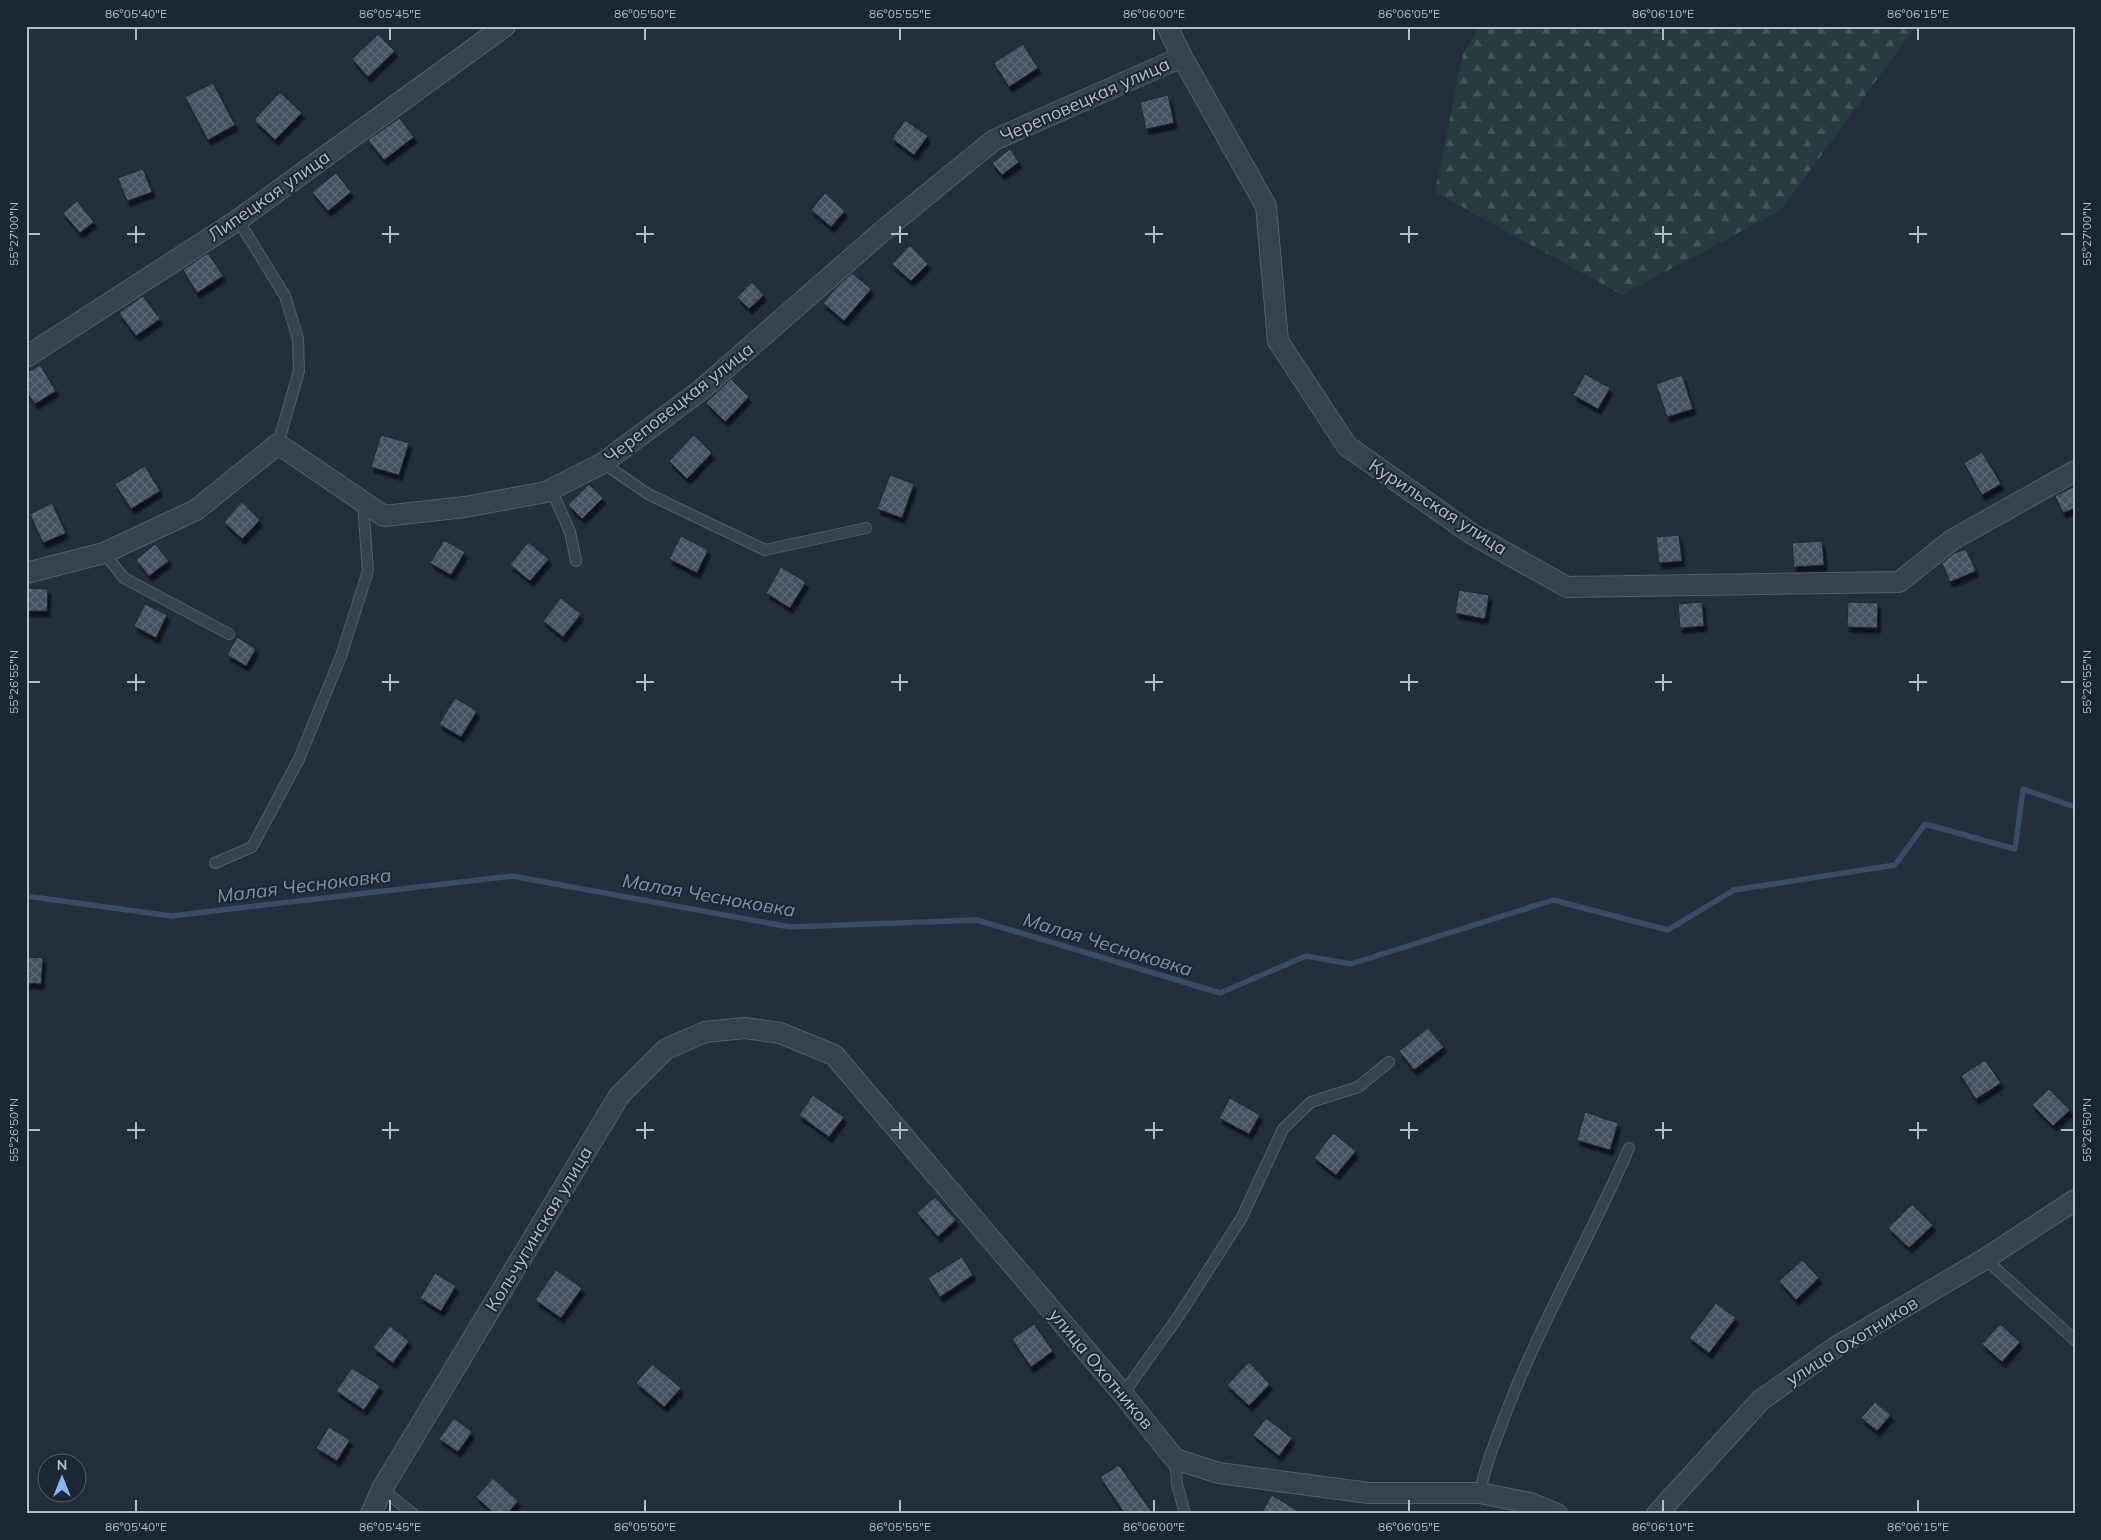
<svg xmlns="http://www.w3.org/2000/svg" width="2101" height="1540" font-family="Mulish,sans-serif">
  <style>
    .forest { fill: url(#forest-firs) }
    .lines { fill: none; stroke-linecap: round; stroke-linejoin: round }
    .stream { stroke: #394c67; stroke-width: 5.5 }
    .building { fill: url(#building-cross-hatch); stroke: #1f2835; filter: url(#shadow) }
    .lane-casing { stroke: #565f6c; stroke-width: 12 }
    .street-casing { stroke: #565f6c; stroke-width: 22 }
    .lane { stroke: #38414e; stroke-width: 10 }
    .street { stroke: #38414e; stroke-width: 20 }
    .ticks { fill: none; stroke: #b4bcc9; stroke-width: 2 }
    .labels { text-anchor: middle; stroke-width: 4; stroke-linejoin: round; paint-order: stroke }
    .street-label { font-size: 18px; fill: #b4bcc9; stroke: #1d2633 }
    .water-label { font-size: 19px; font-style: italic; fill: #7c92b1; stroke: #1d2633 }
    .neatline { fill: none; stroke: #b4bcc9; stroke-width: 2 }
    .ticks-label { font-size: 12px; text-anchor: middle; fill: #b4bcc9 }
  </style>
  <defs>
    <pattern id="forest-firs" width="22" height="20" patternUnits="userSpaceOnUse" patternTransform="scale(1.25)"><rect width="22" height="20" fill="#263c3f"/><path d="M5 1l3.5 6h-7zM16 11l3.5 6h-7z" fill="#435659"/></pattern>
    <pattern id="building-cross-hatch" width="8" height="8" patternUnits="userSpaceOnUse" patternTransform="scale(1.25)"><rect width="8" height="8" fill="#455162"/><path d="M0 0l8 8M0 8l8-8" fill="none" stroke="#5d6877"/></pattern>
    <filter id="shadow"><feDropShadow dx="3" dy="5.5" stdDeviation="1" flood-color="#0009"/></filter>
  </defs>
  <rect width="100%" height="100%" fill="#242f3e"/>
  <path class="forest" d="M1480 26H1916L1781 210 1622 295 1435 192 1463 54Z"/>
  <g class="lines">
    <path class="stream" d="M26 896 171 916 512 876 790 927 977 920 1220 993 1306 956 1351 964 1553 900 1668 930 1734 890 1895 865 1925 824 2015 849 2023 789 2075 807"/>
  </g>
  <g class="building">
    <path d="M378 34 395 51 368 77 352 59Z"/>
    <path d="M1023 44 1038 68 1009 87 994 63Z"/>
    <path d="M213 83 235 125 208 140 185 97Z"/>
    <path d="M280 92 302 113 275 140 254 120Z"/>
    <path d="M1168 95 1174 123 1146 129 1140 102Z"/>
    <path d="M399 118 414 137 384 160 368 140Z"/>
    <path d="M905 120 928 136 914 155 892 139Z"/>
    <path d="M1010 149 1019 162 1002 175 992 163Z"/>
    <path d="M143 169 152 192 127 201 118 178Z"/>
    <path d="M336 173 351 192 328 211 312 192Z"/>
    <path d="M825 193 845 211 831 227 811 210Z"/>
    <path d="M77 201 94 222 80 233 63 213Z"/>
    <path d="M910 245 928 264 911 281 892 264Z"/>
    <path d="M208 253 223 276 197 293 183 270Z"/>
    <path d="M852 273 871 289 844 321 823 303 836 288Z"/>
    <path d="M752 282 764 295 749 309 737 297Z"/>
    <path d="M143 296 160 319 136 336 119 313Z"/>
    <path d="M40 365 56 391 35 404 26 391V373Z"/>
    <path d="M1585 374 1610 388 1598 409 1573 395Z"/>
    <path d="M1682 375 1693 409 1667 417 1656 384Z"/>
    <path d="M731 379 749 397 725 422 706 403Z"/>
    <path d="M381 435 409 443 399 475 371 467Z"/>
    <path d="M694 435 712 453 687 479 669 461Z"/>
    <path d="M1982 452 2001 484 1982 495 1964 463Z"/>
    <path d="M145 466 160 491 131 509 115 484Z"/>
    <path d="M890 475 914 484 902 518 877 509Z"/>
    <path d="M589 484 603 498 582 519 568 505Z"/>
    <path d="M2075 486V508L2063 513 2055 496Z"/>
    <path d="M242 502 260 520 242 539 224 522Z"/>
    <path d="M52 503 66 533 43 543 30 514Z"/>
    <path d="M1679 535 1682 561 1659 563 1656 537Z"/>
    <path d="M681 536 708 550 697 573 669 559Z"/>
    <path d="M444 540 465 552 451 575 430 563Z"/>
    <path d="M1822 541 1824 565 1794 567 1792 543Z"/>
    <path d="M528 542 549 559 530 581 510 565Z"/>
    <path d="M155 544 169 561 149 576 136 560Z"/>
    <path d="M1966 549 1976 571 1950 582 1942 563 1953 554Z"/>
    <path d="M781 567 806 582 790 608 766 593Z"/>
    <path d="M26 588 48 589 47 611H26Z"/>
    <path d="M1459 590 1489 595 1485 619 1455 613Z"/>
    <path d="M561 598 581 614 563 637 543 621Z"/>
    <path d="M1702 602 1704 626 1680 628 1678 604Z"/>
    <path d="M1848 602 1878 603 1877 628 1847 627Z"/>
    <path d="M145 604 167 615 156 638 134 626Z"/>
    <path d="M237 637 256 649 246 666 227 655Z"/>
    <path d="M455 698 477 711 461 737 439 724Z"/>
    <path d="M26 957 43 958 41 984 26 983Z"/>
    <path d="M1428 1028 1444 1047 1414 1070 1399 1051Z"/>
    <path d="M1985 1060 2001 1083 1976 1099 1961 1076Z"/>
    <path d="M2049 1089 2070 1110 2053 1126 2032 1105Z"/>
    <path d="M813 1095 844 1117 829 1137 799 1115Z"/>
    <path d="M1230 1098 1260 1115 1249 1134 1219 1118Z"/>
    <path d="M1585 1112 1618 1123 1610 1150 1577 1140Z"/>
    <path d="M1333 1133 1356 1151 1336 1175 1314 1158Z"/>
    <path d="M935 1197 956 1220 938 1237 917 1213Z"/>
    <path d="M1912 1204 1933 1225 1909 1248 1888 1228Z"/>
    <path d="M962 1257 973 1275 940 1297 928 1278Z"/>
    <path d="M1802 1260 1819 1278 1796 1300 1779 1281Z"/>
    <path d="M556 1270 582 1288 561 1318 535 1300Z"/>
    <path d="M435 1273 456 1286 441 1311 420 1298Z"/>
    <path d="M1716 1303 1736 1318 1709 1353 1689 1338Z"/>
    <path d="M1034 1324 1053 1351 1031 1367 1012 1339Z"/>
    <path d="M2000 1324 2020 1342 2002 1362 1982 1344Z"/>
    <path d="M390 1326 409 1341 393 1363 373 1348Z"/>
    <path d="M1249 1362 1270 1384 1249 1406 1227 1385Z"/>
    <path d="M652 1364 681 1388 664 1407 636 1383Z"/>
    <path d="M352 1368 380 1386 364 1410 336 1391Z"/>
    <path d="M1875 1402 1891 1415 1877 1431 1861 1418Z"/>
    <path d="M454 1418 472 1432 458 1452 439 1439Z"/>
    <path d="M1266 1418 1292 1438 1279 1456 1253 1435Z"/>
    <path d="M329 1427 350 1440 337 1461 316 1448Z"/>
    <path d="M1119 1465 1153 1514H1125L1100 1477Z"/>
    <path d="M493 1478 518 1501 507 1514H495L476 1497Z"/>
    <path d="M1272 1495 1303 1514H1261Z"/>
  </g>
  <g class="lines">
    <defs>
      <g id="lane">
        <path d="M238 220 285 296 298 339 299 371 278 444"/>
        <path d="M603 463 648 494 765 550 866 528"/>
        <path d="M551 489 570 532 576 561"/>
        <path d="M104 553 124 578 229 634"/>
        <path d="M215 863 252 847 299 759 341 656 368 571 363 503"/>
        <path d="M1985 1259 2075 1340"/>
        <path d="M1123 1394 1180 1314 1241 1219 1283 1129 1311 1102 1358 1087 1389 1062"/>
        <path d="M1175 1459 1177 1484 1185 1514"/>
        <path d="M382 1489 413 1514"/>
        <path d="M1480 1493C1485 1464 1497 1438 1507 1410 1542 1320 1591 1236 1629 1148"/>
      </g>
      <g id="street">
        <path d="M1182 57 1266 206 1278 341 1347 446 1472 534 1567 587 1899 582 1952 540 2075 471"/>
        <path d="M26 357 238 220 505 26"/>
        <path d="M26 573 104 553 196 510 278 444 384 516 465 507 546 492 603 463 701 390 885 229 994 140 1182 57 1167 26"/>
        <path d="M371 1514 382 1489 619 1096 666 1049 705 1032 745 1028 780 1033 834 1055 1123 1394 1175 1459 1219 1473 1369 1493H1480L1530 1503 1557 1514"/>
        <path d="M1657 1514 1761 1400 1836 1347 1985 1259 2075 1200"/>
      </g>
    </defs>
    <use href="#lane" class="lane-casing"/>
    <use href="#street" class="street-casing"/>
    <use href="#lane" class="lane"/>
    <use href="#street" class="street"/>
  </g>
  <path class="ticks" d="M136 28V40M390 28V40M645 28V40M900 28V40M1154 28V40M1409 28V40M1663 28V40M1918 28V40M136 226V243M390 226V243M645 226V243M900 226V243M1154 226V243M1409 226V243M1663 226V243M1918 226V243M28 234H40M127 234H145M382 234H399M636 234H654M891 234H908M1145 234H1163M1400 234H1418M1655 234H1672M1909 234H1927M2061 234H2074M136 674V691M390 674V691M645 674V691M900 674V691M1154 674V691M1409 674V691M1663 674V691M1918 674V691M28 682H40M127 682H145M382 682H399M636 682H654M891 682H908M1145 682H1163M1400 682H1418M1655 682H1672M1909 682H1927M2061 682H2074M136 1122V1139M390 1122V1139M645 1122V1139M900 1122V1139M1154 1122V1139M1409 1122V1139M1663 1122V1139M1918 1122V1139M28 1130H40M127 1130H145M382 1130H399M636 1130H654M891 1130H908M1145 1130H1163M1400 1130H1418M1655 1130H1672M1909 1130H1927M2061 1130H2074M136 1500V1512M390 1500V1512M645 1500V1512M900 1500V1512M1154 1500V1512M1409 1500V1512M1663 1500V1512M1918 1500V1512"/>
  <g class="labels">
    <g class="street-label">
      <text transform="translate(1085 100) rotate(-24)" y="6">Череповецкая улица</text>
      <text transform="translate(269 196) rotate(-35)" y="6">Липецкая улица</text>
      <text transform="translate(679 403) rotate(-38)" y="6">Череповецкая улица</text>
      <text transform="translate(1438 507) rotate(33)" y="6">Курильская улица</text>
      <text transform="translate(539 1229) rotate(-59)" y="6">Кольчугинская улица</text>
      <text transform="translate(1852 1341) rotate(-32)" y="6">улица Охотников</text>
      <text transform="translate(1101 1369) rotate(50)" y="6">улица Охотников</text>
    </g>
    <g class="water-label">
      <text transform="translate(304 885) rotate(-7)" y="7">Малая Чесноковка</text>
      <text transform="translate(709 895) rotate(10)" y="7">Малая Чесноковка</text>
      <text transform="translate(1108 944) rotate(17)" y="7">Малая Чесноковка</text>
    </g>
  </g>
  <rect width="2101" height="1540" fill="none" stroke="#1d2633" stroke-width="55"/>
  <g transform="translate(62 1478)"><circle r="24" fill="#1d2633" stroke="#59626f"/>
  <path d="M0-4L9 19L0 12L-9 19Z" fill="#8ab4f8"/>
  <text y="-8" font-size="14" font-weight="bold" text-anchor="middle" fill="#b4bcc9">N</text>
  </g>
  <rect x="28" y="28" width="2046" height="1484" class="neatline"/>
  <g class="ticks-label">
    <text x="136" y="18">86°05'40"E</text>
    <text x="390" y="18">86°05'45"E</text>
    <text x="645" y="18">86°05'50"E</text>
    <text x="900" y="18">86°05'55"E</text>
    <text x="1154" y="18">86°06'00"E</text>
    <text x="1409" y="18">86°06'05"E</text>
    <text x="1663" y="18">86°06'10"E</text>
    <text x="1918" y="18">86°06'15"E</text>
    <text transform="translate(14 234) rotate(-90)" y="4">55°27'00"N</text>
    <text transform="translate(2087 234) rotate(-90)" y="4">55°27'00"N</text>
    <text transform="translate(14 682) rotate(-90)" y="4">55°26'55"N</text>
    <text transform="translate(2087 682) rotate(-90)" y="4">55°26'55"N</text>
    <text transform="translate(14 1130) rotate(-90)" y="4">55°26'50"N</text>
    <text transform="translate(2087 1130) rotate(-90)" y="4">55°26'50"N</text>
    <text x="136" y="1531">86°05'40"E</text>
    <text x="390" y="1531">86°05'45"E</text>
    <text x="645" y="1531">86°05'50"E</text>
    <text x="900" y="1531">86°05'55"E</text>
    <text x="1154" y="1531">86°06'00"E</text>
    <text x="1409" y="1531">86°06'05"E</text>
    <text x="1663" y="1531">86°06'10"E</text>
    <text x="1918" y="1531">86°06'15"E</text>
  </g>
</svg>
